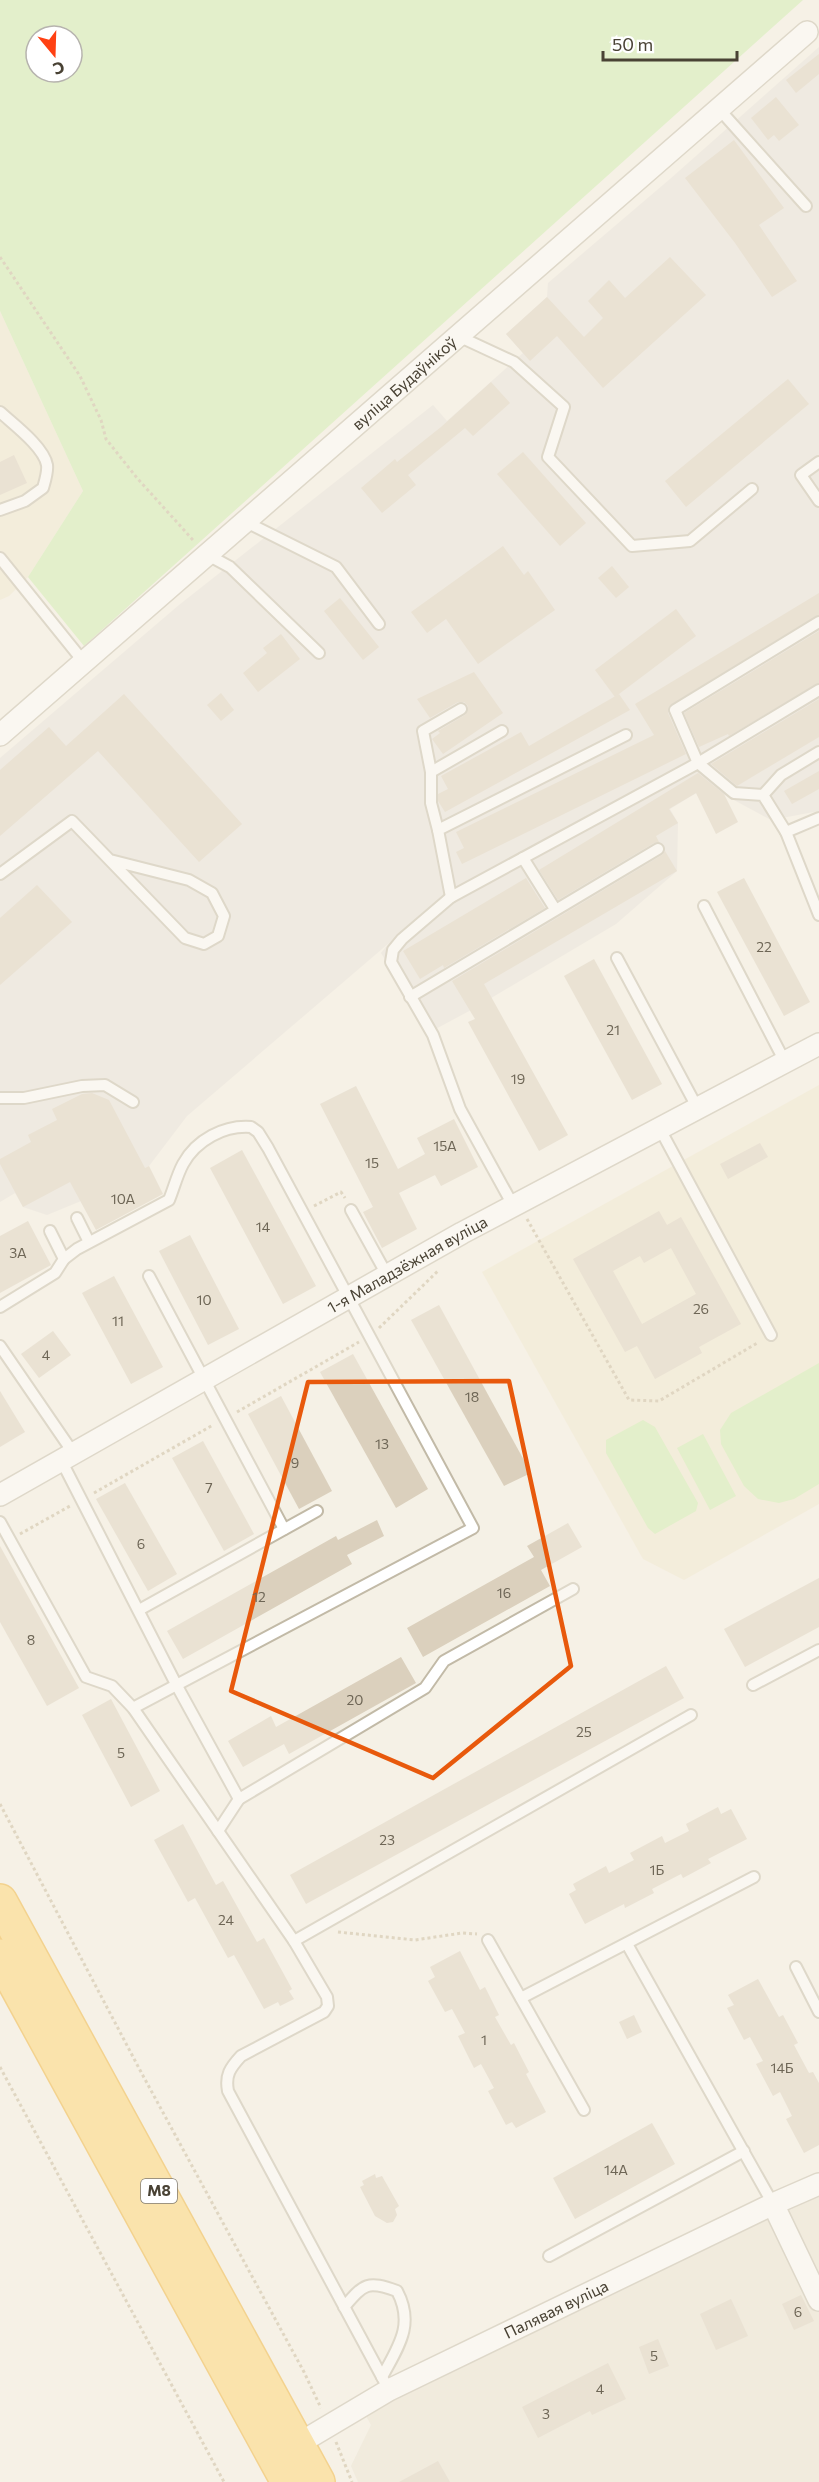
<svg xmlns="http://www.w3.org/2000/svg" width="819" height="2482" font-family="Commissioner,sans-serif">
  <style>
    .residential { fill: #eae4d3 }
    .industrial { fill: #e7e2db }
    .education { fill: #f0e8ce }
    .green { fill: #cea; fill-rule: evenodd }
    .building { fill: #dbd0bd; fill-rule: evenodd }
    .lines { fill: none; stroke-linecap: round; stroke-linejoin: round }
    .lane-casing { stroke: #c2baa7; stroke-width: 14 }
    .street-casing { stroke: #c2baa7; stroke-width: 24 }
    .highway-casing { stroke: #f0ae25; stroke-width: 36 }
    .path { stroke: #c5b797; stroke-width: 3; stroke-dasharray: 3 3; stroke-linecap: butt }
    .lane { stroke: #fff; stroke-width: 10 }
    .street { stroke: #fff; stroke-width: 21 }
    .highway { stroke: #ffd367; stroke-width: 33 }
    .marked { fill: none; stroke: #e8590c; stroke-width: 4.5; stroke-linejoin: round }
    .labels { text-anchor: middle; stroke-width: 4.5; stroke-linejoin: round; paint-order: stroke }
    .number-label { font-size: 14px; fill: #6e6656 }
    .shield { fill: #fff; stroke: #807b71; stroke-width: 1.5 }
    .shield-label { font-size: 15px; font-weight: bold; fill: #494234 }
    .street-label { font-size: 16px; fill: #494234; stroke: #fff }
  </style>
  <rect width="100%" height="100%" fill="#f5f1e6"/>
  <path class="residential" d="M819 2179V2482H358L351 2466 371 2425 356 2398 470 2338 720 2220Z"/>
  <path class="industrial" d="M819 47V811L771 820 708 786 670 809 678 823 677 871 616 924 471 1010 430 1032 381 953 389 943 187 1116 149 1166 81 1201 47 1215 23 1207 15 1193 0 1202V758L179 605 433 405 447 421 523 353 506 334 547 297 548 283 670 179Z"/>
  <g class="education">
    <path d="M0 311 83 491 28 577 9 596 0 600Z"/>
    <path d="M819 1085V1504L684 1580 643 1559 482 1272Z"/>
  </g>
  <g class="green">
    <path d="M0 0H803L84 646 28 577 83 491 0 311ZM36 36H72V72H36Z"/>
    <path d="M819 1363V1484L794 1499 779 1503 758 1499 744 1486 721 1444 720 1430 731 1413Z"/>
    <path d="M643 1420 655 1427 698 1503 696 1511 655 1534 648 1528 606 1453V1440Z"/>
    <path d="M703 1434 736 1496 710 1510 677 1448Z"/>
  </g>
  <g class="building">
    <path d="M819 54V74L796 93 786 80Z"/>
    <path d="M776 97 799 125 779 141 774 135 768 140 751 118Z"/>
    <path d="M734 140 784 208 759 225 797 281 772 297 735 243 685 178Z"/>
    <path d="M670 257 706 295 603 388 557 336 530 361 506 334 547 297 584 337 603 318 588 301 609 280 625 298Z"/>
    <path d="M788 379 809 404 686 507 665 481Z"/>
    <path d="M491 382 510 403 473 436 465 428 408 475 416 485 382 513 361 488 395 459 397 462 441 427Z"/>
    <path d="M523 452 586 523 560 546 497 474Z"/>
    <path d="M14 455 27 483 0 495V462Z"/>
    <path d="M503 546 524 575 528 571 555 610 478 664 446 619 427 633 411 612Z"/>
    <path d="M612 566 629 587 616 598 598 578Z"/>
    <path d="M819 593V615L669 706 668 713 686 754 462 864 456 852 464 848 456 832 654 735 635 704Z"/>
    <path d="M340 598 379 647 363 660 324 611Z"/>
    <path d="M676 609 696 636 615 697 595 670Z"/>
    <path d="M819 631V683L729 736 728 734 699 747 684 713Z"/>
    <path d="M281 634 300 659 258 692 243 673 267 653 263 648Z"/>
    <path d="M474 672 503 713 443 754 432 739 440 733 438 731 465 715 468 706 464 702H458L430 718 417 699Z"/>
    <path d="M221 693 234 710 221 721 207 705Z"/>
    <path d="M124 694 242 824 199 862 98 751 0 836V770L49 727 66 746Z"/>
    <path d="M619 694 630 710 445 812 438 801V794L448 789 441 776 521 732 529 746Z"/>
    <path d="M819 699V737L737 786 711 764Z"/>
    <path d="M819 771V789L792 804 784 791Z"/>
    <path d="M698 773 724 794 738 822 716 834 696 793 669 809 678 823 656 836 659 842 654 843 558 900 539 870Z"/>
    <path d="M665 851 677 871 484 984 568 1135 539 1151 468 1022 475 1019 452 981 662 855Z"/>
    <path d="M526 878 545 908 444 968 443 965 420 979 403 951Z"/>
    <path d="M744 878 810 1002 784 1016 717 892Z"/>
    <path d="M37 885 72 922 0 985V918Z"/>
    <path d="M594 959 662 1084 632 1100 564 976Z"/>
    <path d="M356 1086 398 1169 425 1154 417 1138 454 1119 478 1167 441 1186 435 1175 399 1193 417 1229 382 1248 363 1212 373 1207 320 1104Z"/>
    <path d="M92 1093 109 1100 145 1168 149 1166 163 1194 96 1230 70 1182 23 1207 0 1164V1159L31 1142 28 1135 57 1120 52 1109 82 1094Z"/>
    <path d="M760 1143 768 1157 728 1179 720 1164Z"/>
    <path d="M242 1150 316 1286 283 1304 210 1168Z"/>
    <path d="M659 1211 667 1225 681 1217 741 1324 699 1347 702 1353 655 1379 637 1346 625 1352 573 1259ZM671 1248 696 1294 642 1324 613 1271 640 1256 644 1263Z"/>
    <path d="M28 1221 51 1265 0 1293V1236Z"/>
    <path d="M190 1235 239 1329 208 1345 159 1251Z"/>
    <path d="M114 1276 163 1367 131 1384 82 1293Z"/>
    <path d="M439 1305 531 1473 504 1486 411 1320Z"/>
    <path d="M53 1331 71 1355 39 1378 21 1354Z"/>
    <path d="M353 1354 428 1489 396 1508 320 1372Z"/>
    <path d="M0 1391 25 1432 0 1447Z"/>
    <path d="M281 1396 332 1491 299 1509 248 1414Z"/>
    <path d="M203 1441 254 1534 224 1551 172 1458Z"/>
    <path d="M125 1483 177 1574 148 1591 96 1499Z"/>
    <path d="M377 1520 384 1536 347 1555 352 1564 183 1659 167 1631 336 1536 338 1540Z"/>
    <path d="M568 1523 582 1547 541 1570 550 1586 423 1657 407 1628 534 1557 527 1546Z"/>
    <path d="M0 1546 79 1688 47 1706 0 1622Z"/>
    <path d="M819 1578V1627L745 1667 724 1629Z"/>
    <path d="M401 1657 416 1683 289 1754 284 1744 243 1767 228 1741 271 1716 276 1727Z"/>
    <path d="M666 1666 684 1698 306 1904 290 1875Z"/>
    <path d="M111 1699 160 1791 131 1807 82 1715Z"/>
    <path d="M718 1807 721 1814 731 1809 747 1839 708 1859 711 1863 683 1878 681 1874 652 1889 654 1893 625 1908 624 1904 585 1924 569 1894 576 1890 573 1884 606 1866 609 1873 634 1860 630 1853 662 1836 665 1843 689 1831 686 1824Z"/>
    <path d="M183 1824 216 1885 223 1881 257 1942 264 1938 292 1989 289 1991 294 1999 280 2006 278 2002 264 2009 234 1955 228 1958 195 1898 188 1902 154 1840Z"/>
    <path d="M460 1951 480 1990 485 1987 499 2015 495 2017 511 2045 514 2043 529 2072 526 2074 546 2112 516 2128 512 2122 506 2125 488 2091 494 2088 481 2064 474 2068 458 2036 465 2033 452 2009 445 2012 428 1981 435 1977 430 1967Z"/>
    <path d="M758 1979 779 2017 783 2015 798 2043 794 2045 809 2073 813 2072 819 2083V2145L804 2153 786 2119 792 2116 780 2092 773 2096 756 2064 763 2061 750 2037 744 2040 727 2008 734 2005 728 1995Z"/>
    <path d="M634 2015 642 2032 627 2039 619 2022Z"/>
    <path d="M652 2123 675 2164 575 2219 553 2178Z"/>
    <path d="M375 2174 376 2178 382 2176 399 2206 395 2209 397 2215 393 2222 387 2223 375 2216 360 2187 364 2185 362 2181Z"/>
    <path d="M801 2295 814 2321 794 2330 782 2304Z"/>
    <path d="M731 2299 748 2336 716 2350 700 2314Z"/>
    <path d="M658 2339 669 2366 649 2374 639 2347Z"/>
    <path d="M608 2363 626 2399 592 2415 590 2411 538 2438 522 2407Z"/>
    <path d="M438 2461 450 2482H399Z"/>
  </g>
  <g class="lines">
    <defs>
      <g id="lane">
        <path d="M719 109 806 206"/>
        <path d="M458 336 514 362 564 407 548 457 632 546 690 541 752 489"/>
        <path d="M0 412C13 424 44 447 47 465 48 472 45 481 43 488L25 501 0 510"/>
        <path d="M819 462 801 475 819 501"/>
        <path d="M244 521 336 567 379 624"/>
        <path d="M206 554 230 567 319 653"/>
        <path d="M0 558 83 661"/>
        <path d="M819 622 675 710 698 763 734 793 763 795 786 832 819 915"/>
        <path d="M431 772 423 731 461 709"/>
        <path d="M763 795 781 775 819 752"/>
        <path d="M438 830 431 803V772L502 731"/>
        <path d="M786 832 819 818"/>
        <path d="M523 858 555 909"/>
        <path d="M0 874 72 821 185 938 204 944 218 936 224 916 212 893 189 880 110 860"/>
        <path d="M451 897 438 830 626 735"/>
        <path d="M704 906 785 1062"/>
        <path d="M617 958 698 1109"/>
        <path d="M410 997 658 849"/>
        <path d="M0 1098H24L82 1086 105 1085 133 1102"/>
        <path d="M660 1129 771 1335"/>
        <path d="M514 1207 460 1109 433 1035 391 962 393 950 402 939 451 897 698 763 819 690"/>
        <path d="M351 1210 387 1275"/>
        <path d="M77 1218 89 1242"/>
        <path d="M50 1231 64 1259"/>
        <path d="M149 1276 284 1529"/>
        <path d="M0 1307 55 1273 64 1259 77 1249 169 1200C174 1188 177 1175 183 1164 196 1140 224 1125 251 1127L258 1132 268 1148 473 1528 133 1708"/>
        <path d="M0 1346 74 1454"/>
        <path d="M61 1460 177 1686 239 1799"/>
        <path d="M0 1522 86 1677 112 1686 133 1708 294 1941 327 1997 328 2006 324 2012 241 2056C230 2068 225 2075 228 2091L389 2390"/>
        <path d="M139 1610 317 1511"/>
        <path d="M753 1685 819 1650"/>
        <path d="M218 1831 239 1799 425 1688 444 1661 573 1589"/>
        <path d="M488 1940 584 2110"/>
        <path d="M294 1941 691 1715"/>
        <path d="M627 1944 773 2204"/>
        <path d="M796 1967 819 2012"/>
        <path d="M521 1998 754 1877"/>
        <path d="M549 2256 744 2151"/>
        <path d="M344 2307C364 2284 367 2280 397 2291 415 2325 398 2347 382 2377"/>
      </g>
      <g id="street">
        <path id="s1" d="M0 735 807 32"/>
        <path id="s2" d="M0 1495 462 1233 819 1044"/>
        <path d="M773 2204 819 2300"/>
        <path id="s3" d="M288 2450 389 2390 773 2204 819 2184"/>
      </g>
      <g id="highway">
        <path d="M0 1901 318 2482"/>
        <path d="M0 1956 288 2482"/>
      </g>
    </defs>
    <use href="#lane" class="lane-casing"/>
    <use href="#street" class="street-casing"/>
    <use href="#highway" class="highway-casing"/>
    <g class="path">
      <path d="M0 257 80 376 101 420 106 439 137 478 193 540"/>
      <path d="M314 1206 341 1192 345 1198"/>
      <path d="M527 1219 629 1400 659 1401 759 1342"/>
      <path d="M379 1328 439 1270"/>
      <path d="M237 1412 359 1342"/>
      <path d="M94 1493 213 1425"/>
      <path d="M20 1534 70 1506"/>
      <path d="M0 1804 141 2072 304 2372 321 2408"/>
      <path d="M338 1932 415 1940 462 1933 477 1934"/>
      <path d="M0 2067 224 2482"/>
      <path d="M336 2442 352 2482"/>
    </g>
    <use href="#lane" class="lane"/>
    <use href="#street" class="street"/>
    <use href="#highway" class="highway"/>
  </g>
  <path d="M0 0H819V2482H0ZM509 1381 571 1666 433 1778 231 1691 308 1382Z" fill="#f5f1e6" fill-opacity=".55" fill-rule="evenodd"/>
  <path class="marked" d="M509 1381 571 1666 433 1778 231 1691 308 1382Z"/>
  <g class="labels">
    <g class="number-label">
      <text x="764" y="952">22</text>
      <text x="613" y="1035">21</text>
      <text x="518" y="1084">19</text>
      <text x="445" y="1151">15А</text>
      <text x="372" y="1168">15</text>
      <text x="123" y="1204">10А</text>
      <text x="263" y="1232">14</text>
      <text x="18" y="1258">3А</text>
      <text x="204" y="1305">10</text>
      <text x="701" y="1314">26</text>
      <text x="118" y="1326">11</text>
      <text x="46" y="1360">4</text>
      <text x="472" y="1402">18</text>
      <text x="382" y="1449">13</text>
      <text x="295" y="1468">9</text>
      <text x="209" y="1493">7</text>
      <text x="141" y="1549">6</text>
      <text x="504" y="1598">16</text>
      <text x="259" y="1602">12</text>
      <text x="31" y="1645">8</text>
      <text x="355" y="1705">20</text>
      <text x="584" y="1737">25</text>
      <text x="121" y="1758">5</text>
      <text x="387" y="1845">23</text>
      <text x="657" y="1875">1Б</text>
      <text x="226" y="1925">24</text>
      <text x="484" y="2045">1</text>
      <text x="782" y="2073">14Б</text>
      <text x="616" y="2175">14А</text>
      <text x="798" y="2317">6</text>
      <text x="654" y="2361">5</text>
      <text x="600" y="2394">4</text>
      <text x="546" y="2419">3</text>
    </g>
    <rect class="shield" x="141" y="2179" width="36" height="24" rx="4.5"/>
    <g class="shield-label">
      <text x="159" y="2196">М8</text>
    </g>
    <g class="street-label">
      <text dy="6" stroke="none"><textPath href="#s1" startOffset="536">вуліца Будаўнікоў</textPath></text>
      <text dy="6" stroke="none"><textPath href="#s2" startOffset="468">1-я Маладзёжная вуліца</textPath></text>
      <text dy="6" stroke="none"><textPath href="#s3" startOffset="303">Палявая вуліца</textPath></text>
    </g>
  </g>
  <g transform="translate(54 54) rotate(161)"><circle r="28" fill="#ffffff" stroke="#b6b3ae" stroke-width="1.5"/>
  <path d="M0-4.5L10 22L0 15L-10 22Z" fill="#ff4113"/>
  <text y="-9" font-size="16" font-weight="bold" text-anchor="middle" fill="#494234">С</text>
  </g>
  <path d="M603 51v9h134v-9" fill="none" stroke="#494234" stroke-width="3"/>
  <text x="612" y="51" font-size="18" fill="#494234" stroke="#ffffff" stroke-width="4.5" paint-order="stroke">50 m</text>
</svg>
